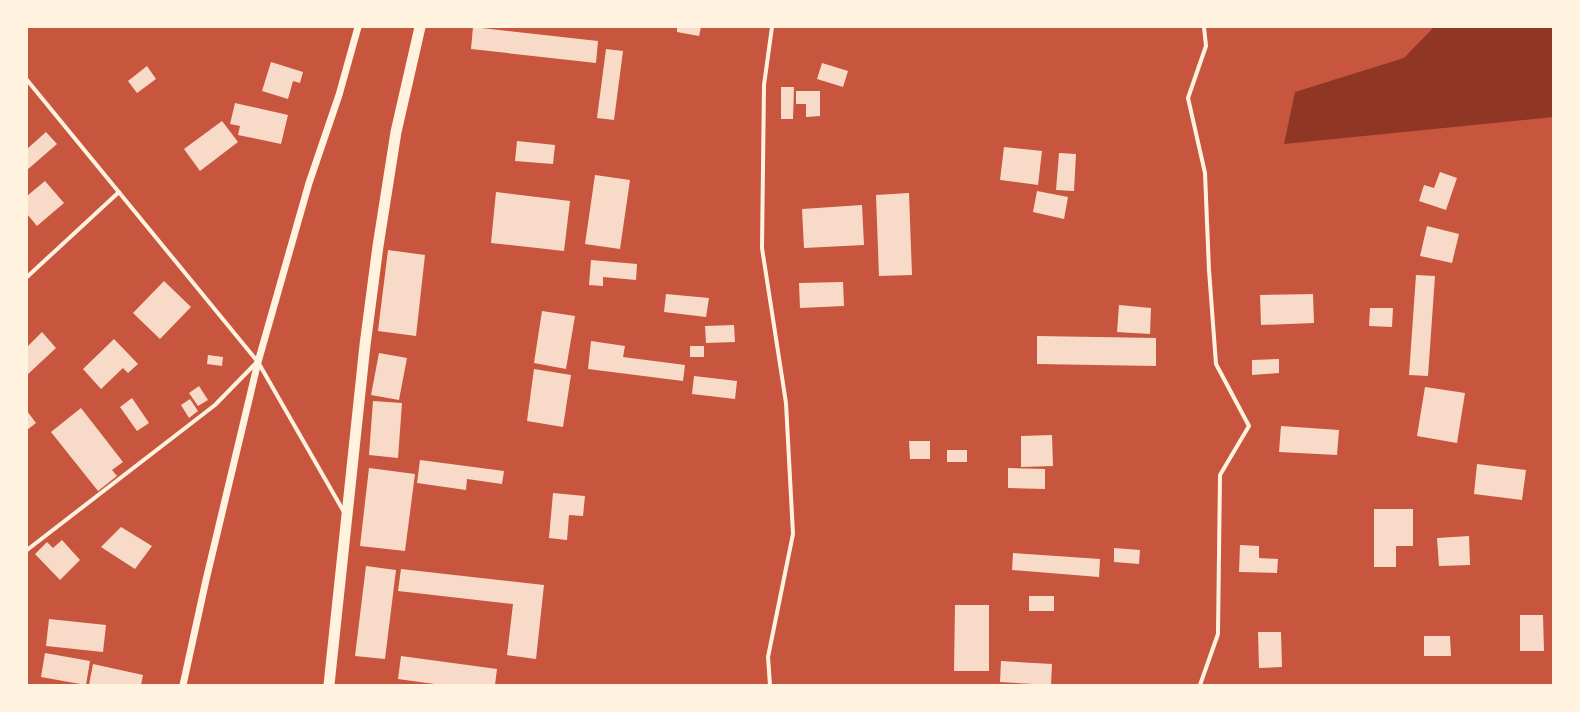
<svg xmlns="http://www.w3.org/2000/svg" width="1580" height="712" font-family="'Asap Condensed',sans-serif">
  <style>
    .water { fill: #8f3625 }
    .building { fill: #f7dbc8 }
    .lines { fill: none; stroke-linecap: round; stroke-linejoin: round }
    .minor { stroke: #fff3e0; stroke-width: 4 }
    .tertiary { stroke: #fff3e0; stroke-width: 7 }
    .trunk { stroke: #fff3e0; stroke-width: 11 }
  </style>
  <rect width="100%" height="100%" fill="#c8553d"/>
  <path class="water" d="M1434 27H1553V117L1284 144 1295 92 1404 58Z"/>
  <g class="building">
    <path d="M473 27 598 41 596 63 471 49Z"/>
    <path d="M677 27H701L699 36 677 32Z"/>
    <path d="M606 49 623 51 614 120 597 118Z"/>
    <path d="M271 62 303 72 300 83 293 81 288 99 262 91Z"/>
    <path d="M822 63 848 71 843 87 817 79Z"/>
    <path d="M147 66 156 79 137 93 128 81Z"/>
    <path d="M781 87H794L793 119H781Z"/>
    <path d="M796 91H820V116L806 117V104H796Z"/>
    <path d="M235 103 288 115 281 144 238 135 240 126 230 124Z"/>
    <path d="M222 121 238 142 200 171 184 149Z"/>
    <path d="M46 132 57 144 27 170V149Z"/>
    <path d="M517 141 555 145 553 164 515 161Z"/>
    <path d="M1004 147 1042 151 1038 185 1000 180Z"/>
    <path d="M1059 153 1076 154 1074 191 1056 190Z"/>
    <path d="M1440 172 1457 178 1446 210 1419 201 1424 185 1434 188Z"/>
    <path d="M595 175 630 180 620 249 585 244Z"/>
    <path d="M45 181 64 203 37 226 27 214V196Z"/>
    <path d="M1037 191 1068 197 1064 219 1033 212Z"/>
    <path d="M496 192 570 201 564 251 491 243Z"/>
    <path d="M909 193 912 275 879 276 876 195Z"/>
    <path d="M862 205 864 245 804 248 802 209Z"/>
    <path d="M1427 226 1459 234 1452 263 1420 256Z"/>
    <path d="M388 250 425 255 416 336 378 331Z"/>
    <path d="M591 260 637 264 636 280 603 277V286L589 285Z"/>
    <path d="M1416 275 1435 276 1428 376 1409 375Z"/>
    <path d="M164 281 191 307 160 339 133 313Z"/>
    <path d="M843 282 844 306 800 308 799 283Z"/>
    <path d="M666 294 709 298 706 317 664 312Z"/>
    <path d="M1313 294 1314 323 1261 325 1260 295Z"/>
    <path d="M1119 305 1151 308 1150 334 1117 332Z"/>
    <path d="M1370 308H1393L1392 327 1369 326Z"/>
    <path d="M542 311 575 316 566 369 534 363Z"/>
    <path d="M734 325 735 342 706 343 705 326Z"/>
    <path d="M42 332 56 348 27 375V347Z"/>
    <path d="M1037 336 1156 338V366L1037 364Z"/>
    <path d="M114 339 138 364 128 373 123 368 101 389 83 369Z"/>
    <path d="M591 341 625 346 623 357 685 365 683 381 588 369Z"/>
    <rect x="690" y="346" width="14" height="11"/>
    <path d="M379 353 407 358 399 400 371 395Z"/>
    <path d="M208 355 223 357 222 366 207 364Z"/>
    <path d="M1279 359V373L1252 375V360Z"/>
    <path d="M534 369 571 375 563 427 527 421Z"/>
    <path d="M694 376 737 381 735 399 692 394Z"/>
    <path d="M199 386 208 400 198 406 189 393Z"/>
    <path d="M1425 387 1465 393 1457 443 1417 436Z"/>
    <path d="M132 398 149 423 137 431 120 407Z"/>
    <path d="M190 399 198 411 189 418 181 405Z"/>
    <path d="M373 401 402 403 398 458 369 455Z"/>
    <path d="M81 408 123 462 112 470 117 476 98 491 51 432Z"/>
    <path d="M27 411 36 423 27 430Z"/>
    <path d="M1281 426 1339 430 1337 455 1279 452Z"/>
    <path d="M1052 435 1053 466 1021 467V436Z"/>
    <path d="M909 441H930V459H910Z"/>
    <rect x="947" y="450" width="20" height="12"/>
    <path d="M420 460 504 471 502 484 467 479 466 490 417 483Z"/>
    <path d="M1477 464 1526 470 1522 500 1474 494Z"/>
    <path d="M369 468 415 474 405 551 360 546Z"/>
    <path d="M1008 468 1045 469V489L1008 488Z"/>
    <path d="M553 493 585 496 583 516 569 515 567 540 549 538Z"/>
    <path d="M1374 509H1413V546H1396V567H1374Z"/>
    <path d="M121 527 152 546 135 569 101 547Z"/>
    <path d="M1469 536 1470 565 1439 566 1437 538Z"/>
    <path d="M62 540 80 560 60 580 35 554 47 542 53 548Z"/>
    <path d="M1240 545 1259 546V558L1278 559 1277 573 1239 572Z"/>
    <path d="M1114 548 1140 550 1139 564 1114 562Z"/>
    <path d="M1013 553 1100 559 1099 577 1012 570Z"/>
    <path d="M366 566 396 570 385 659 355 656Z"/>
    <path d="M401 569 544 585 536 659 507 655 513 604 398 591Z"/>
    <rect x="1029" y="596" width="25" height="15"/>
    <path d="M955 605H989V671H954Z"/>
    <path d="M1520 615H1543L1544 651H1520Z"/>
    <path d="M49 619 106 625 103 652 46 646Z"/>
    <path d="M1258 632H1281L1282 667 1259 668Z"/>
    <path d="M1424 636H1450L1451 656H1424Z"/>
    <path d="M45 653 90 661 86 685 41 677Z"/>
    <path d="M401 656 497 669 495 685H442L398 679Z"/>
    <path d="M1001 661 1052 664 1051 685 1000 682Z"/>
    <path d="M93 664 143 675 141 685H89Z"/>
  </g>
  <g class="lines">
    <g class="minor">
      <path d="M27 80 258 362 344 512"/>
      <path d="M27 277 119 192"/>
      <path d="M27 550 215 405 257 362"/>
      <path d="M770 685 768 657 793 534 786 403 762 248 764 85 772 27"/>
      <path d="M1200 685 1218 634 1220 475 1249 426 1216 364 1209 270 1205 173 1188 98 1206 46 1204 27"/>
    </g>
    <path class="tertiary" d="M183 685 206 580 258 362 309 183 339 95 358 27"/>
    <path class="trunk" d="M329 685 365 345 378 246 396 132 420 27"/>
  </g>
  <rect width="1580" height="712" fill="none" stroke="#fff3e0" stroke-width="56"/>
</svg>
